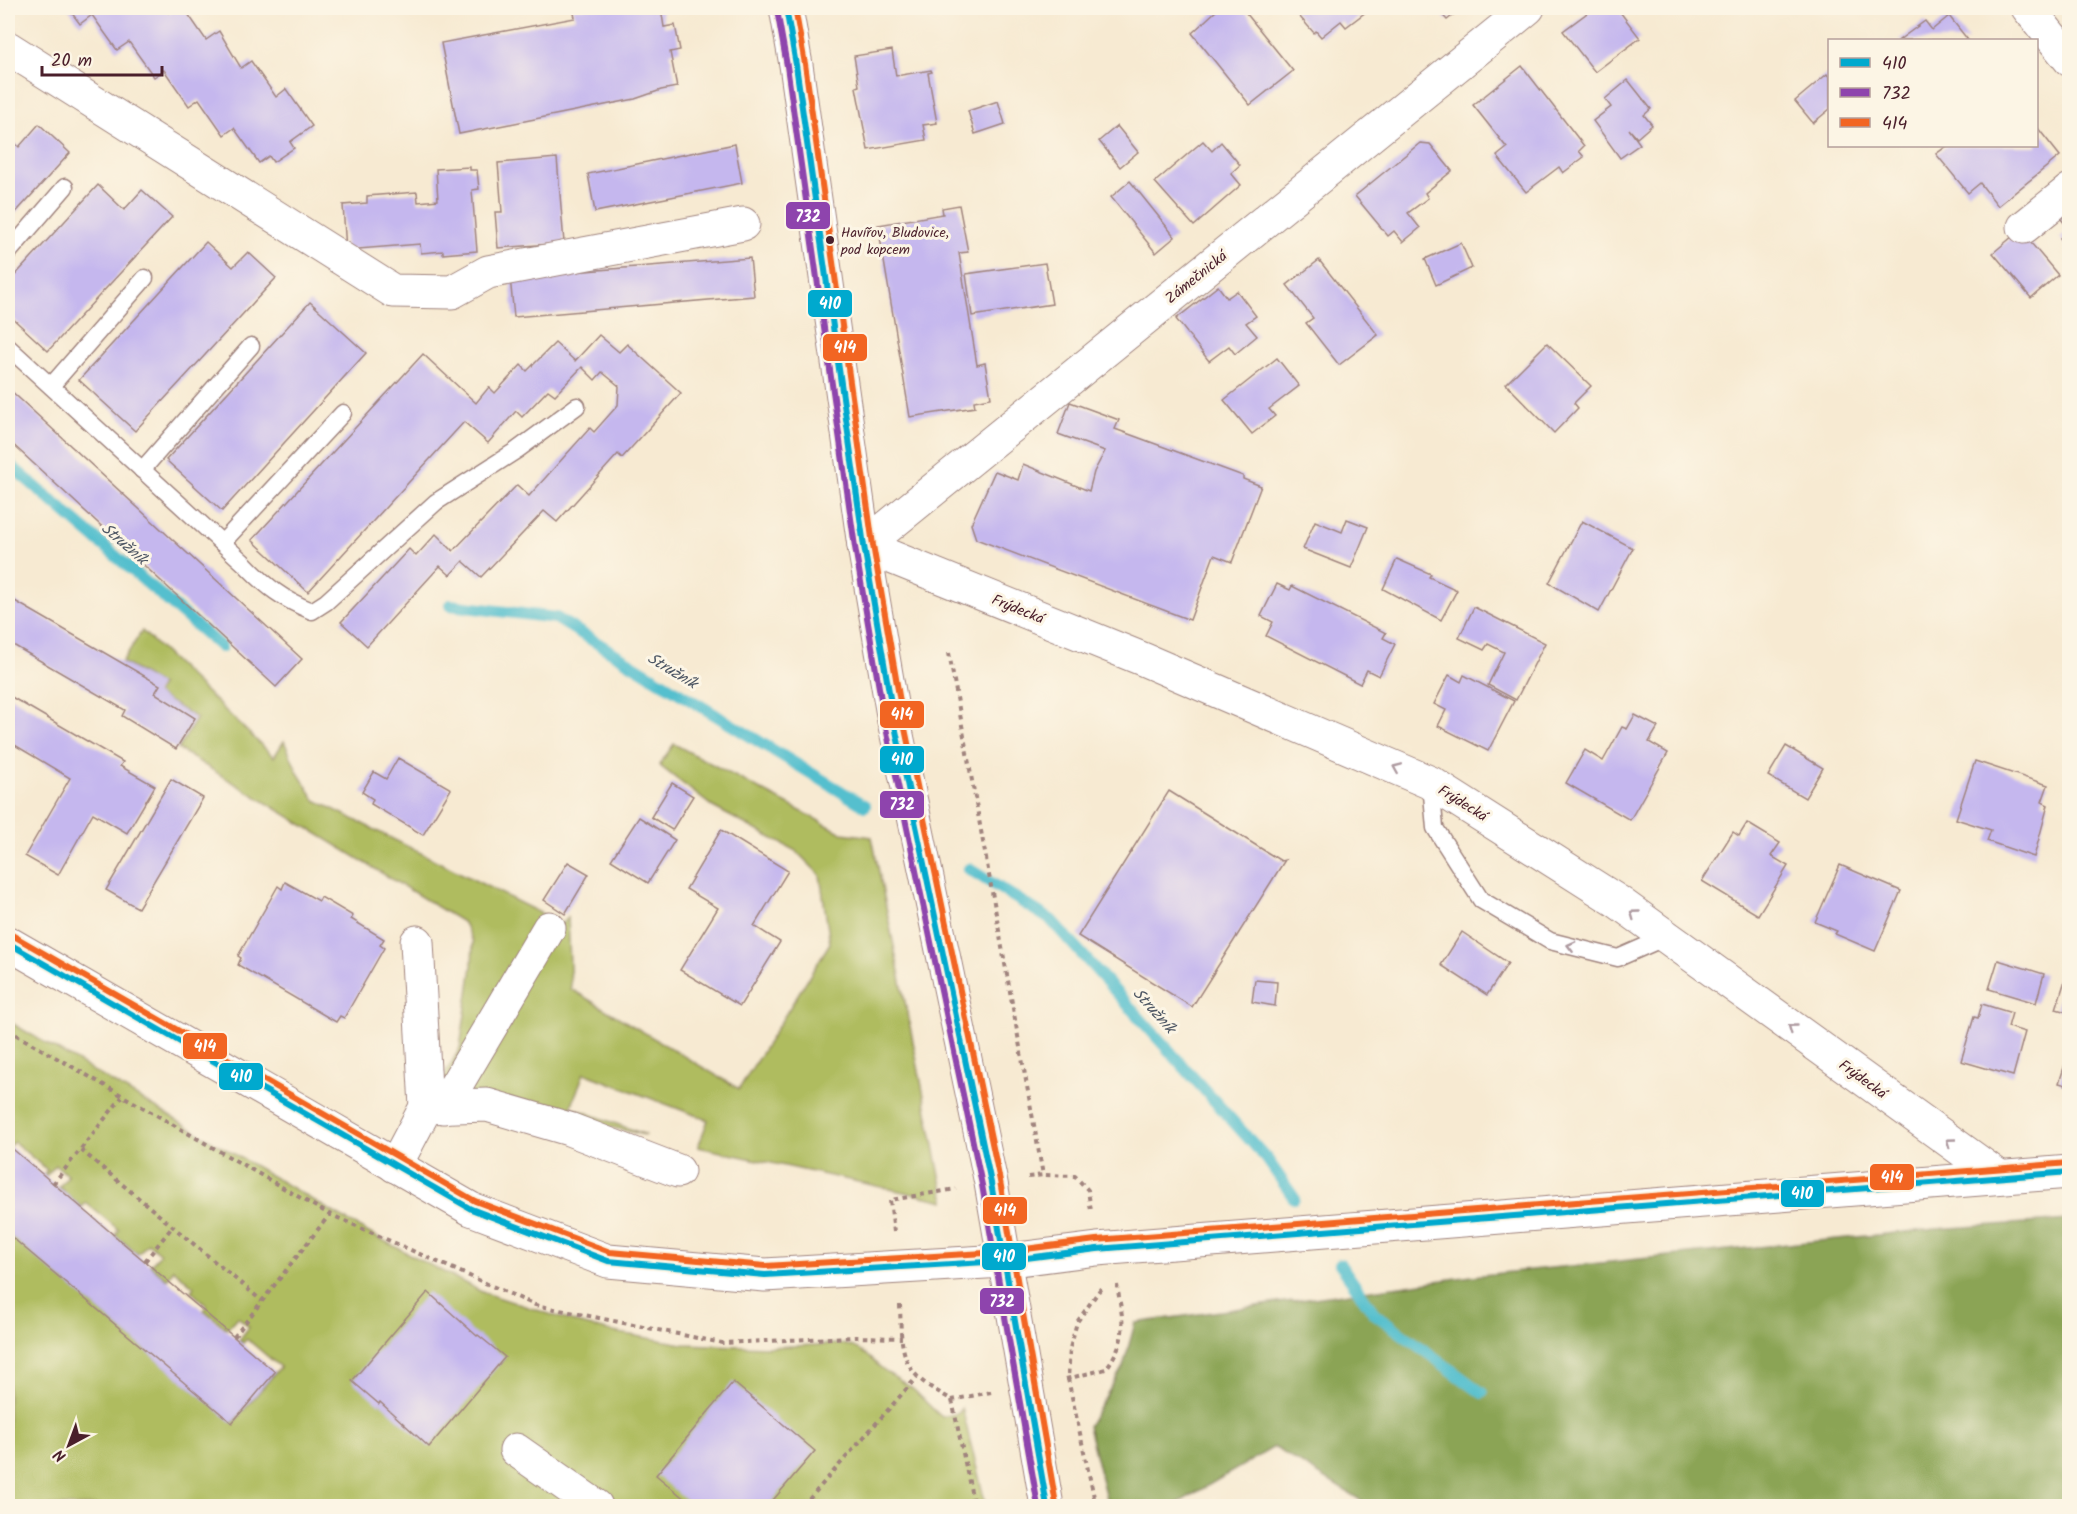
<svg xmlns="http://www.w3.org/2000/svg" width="2077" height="1514" font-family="Kalam,sans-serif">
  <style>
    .green { fill: #afbc5e; stroke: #7c6e44; stroke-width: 1.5 }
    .forest { fill: #8ba455; stroke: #6a6240; stroke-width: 1.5 }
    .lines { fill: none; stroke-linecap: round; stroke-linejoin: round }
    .stream { stroke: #54bfce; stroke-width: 12 }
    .building { fill: #c5b7ee }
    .service-casing { stroke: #a0847e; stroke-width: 19 }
    .minor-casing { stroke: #a0847e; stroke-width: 35 }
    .tertiary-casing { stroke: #a0847e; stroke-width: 35 }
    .primary-casing { stroke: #a0847e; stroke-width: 35 }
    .path { stroke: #a0847e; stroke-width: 4; stroke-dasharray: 4.5 4.5; stroke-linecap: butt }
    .service { stroke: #fff; stroke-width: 16 }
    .minor { stroke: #fff; stroke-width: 33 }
    .tertiary { stroke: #fff; stroke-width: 33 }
    .primary { stroke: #fff; stroke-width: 33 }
    .bus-1-casing { stroke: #fcf5e5; stroke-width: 10 }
    .bus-2-casing { stroke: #fcf5e5; stroke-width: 10 }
    .bus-3-casing { stroke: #fcf5e5; stroke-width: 10 }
    .bus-1 { stroke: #00a9ce; stroke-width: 6 }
    .bus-2 { stroke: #8e44ad; stroke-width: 6 }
    .bus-3 { stroke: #f26522; stroke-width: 6 }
    .oneway { stroke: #ae9aa0 }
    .bus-dot { fill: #4a1f2b; stroke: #fcf5e5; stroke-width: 2 }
    .labels { text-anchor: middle; stroke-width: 6; stroke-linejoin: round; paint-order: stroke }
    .bus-label { font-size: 14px; fill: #4a1f2b; stroke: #fcf5e5; text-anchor: start }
    .street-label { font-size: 15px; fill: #4a1f2b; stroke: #fcf5e5 }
    .water-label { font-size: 16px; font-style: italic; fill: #4e5764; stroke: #fcf5e5 }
    .line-badge { stroke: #fcf5e5; stroke-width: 2 }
    .badge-label { font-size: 16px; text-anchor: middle; font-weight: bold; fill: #fff }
  </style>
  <rect width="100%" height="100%" fill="#fcf5e5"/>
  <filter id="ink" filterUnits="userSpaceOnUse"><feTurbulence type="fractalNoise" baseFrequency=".0167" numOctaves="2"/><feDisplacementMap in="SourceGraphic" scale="12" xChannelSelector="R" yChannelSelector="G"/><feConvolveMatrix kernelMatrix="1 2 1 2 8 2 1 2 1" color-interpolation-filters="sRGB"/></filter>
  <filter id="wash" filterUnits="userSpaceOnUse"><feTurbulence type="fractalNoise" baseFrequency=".008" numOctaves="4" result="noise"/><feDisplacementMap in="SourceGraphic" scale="24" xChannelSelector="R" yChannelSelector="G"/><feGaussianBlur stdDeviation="1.35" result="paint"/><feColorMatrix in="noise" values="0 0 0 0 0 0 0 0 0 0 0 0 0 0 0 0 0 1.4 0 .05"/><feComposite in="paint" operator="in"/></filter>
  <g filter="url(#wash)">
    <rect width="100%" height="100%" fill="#f7ead2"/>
    <g class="green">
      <path d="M142 631 274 757 284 741 298 773 315 800 562 924 568 917 571 989 739 1089 830 943 820 875 796 851 713 807 659 765 674 744 842 833 872 837 945 1201 698 1147 708 1120 584 1073 571 1107 646 1135 436 1090 460 1048 472 966 473 942 464 923 178 749 197 718 156 694 161 685 122 662Z"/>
      <path d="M8 1021 367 1232 482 1292 577 1323 607 1331 683 1344 767 1347 841 1344C861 1346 869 1359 884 1370 894 1378 906 1383 915 1391 924 1400 932 1409 942 1417L959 1413 962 1408 986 1506H8V1233L233 1423 280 1367 247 1339 243 1343 239 1340 249 1327 238 1317 227 1329 204 1310 207 1306 191 1291 194 1287 173 1269V1271L167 1279 150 1265 160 1254 148 1243 138 1254 115 1235 119 1230 86 1203 82 1207 59 1187 68 1176 56 1165 46 1176 44 1174 47 1170 14 1142 8 1147Z"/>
    </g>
    <path class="forest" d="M2069 1220V1506H1370L1274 1447 1173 1506H1108L1088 1426 1123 1367 1135 1323 1472 1276 1935 1229Z"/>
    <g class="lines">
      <g class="stream">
        <path d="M8 463 221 647"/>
        <path d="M450 605 556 618 865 806"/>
        <path d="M969 869 1051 920 1267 1159 1294 1198"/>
        <path d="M1340 1264 1374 1313 1482 1393"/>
      </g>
    </g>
    <g id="blocks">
      <g class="building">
        <path d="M68 8H165L169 13 176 8H184L206 40 219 31 241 68 251 61 276 97 286 89 312 126 290 142 294 148 273 162 269 156 259 163 234 128 224 135 199 99 189 106 164 70 154 77 129 42 117 50 92 15 80 24Z"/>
        <path d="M573 8H661L664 27 675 25 680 50 670 52 677 87 661 90 635 99 459 134 441 43 575 18Z"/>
        <path d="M1223 8H1242L1293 71 1250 105 1192 33 1217 10Z"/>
        <path d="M1292 8H1371L1346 27 1341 21 1321 37 1316 31 1314 33Z"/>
        <path d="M1436 8H1462L1447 20Z"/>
        <path d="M1594 8H1617L1640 38 1595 72 1563 31Z"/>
        <path d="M1949 16 1968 40H1899L1925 21 1932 30Z"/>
        <path d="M892 50 896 76 931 70 932 72 928 73 937 123 923 125 926 140 868 150 856 87 859 86 854 56Z"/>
        <path d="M1522 66 1584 146 1579 151 1584 157 1563 173 1559 167 1526 192 1497 156 1507 148 1473 105Z"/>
        <path d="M1827 74 1830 78V109L1813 123 1795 101Z"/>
        <path d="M1628 80 1651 109 1644 115 1652 125 1637 138 1629 129 1640 144 1620 158 1593 121 1611 107 1605 99Z"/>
        <path d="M998 101 1005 124 975 134 968 111Z"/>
        <path d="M39 124 70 153 8 221V136L19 147Z"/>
        <path d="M1117 126 1138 152 1120 167 1099 141Z"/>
        <path d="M2037 127 2060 156 1998 206 1980 183 1968 193 1936 154 1947 146H2037Z"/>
        <path d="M1203 141 1212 151 1221 142 1240 165 1231 173 1241 185 1194 226 1155 182Z"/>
        <path d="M1420 143 1430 144 1452 171 1425 193 1428 198 1408 213 1420 228 1403 242 1394 231 1388 236 1355 196Z"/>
        <path d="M735 144 742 183 595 212 588 174Z"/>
        <path d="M557 158 564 243 498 248 495 212H502L498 163Z"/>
        <path d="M470 167V170H477L479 189 472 190 477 251 443 254V251L421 253 420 244 346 250 343 205 367 203V196L417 192 418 202 438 200 436 169Z"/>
        <path d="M1130 181 1175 237 1156 253 1111 197Z"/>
        <path d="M98 185 124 210 142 190 172 217 48 351 8 314V283Z"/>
        <path d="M2070 204V230L2057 214Z"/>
        <path d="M959 205 968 252 959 253 977 365 985 363 991 398 974 401 975 407 910 417 878 225 943 214 942 208Z"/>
        <path d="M2020 230 2058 275 2031 298 1993 253Z"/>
        <path d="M2070 232V250L2060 238Z"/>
        <path d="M206 242 233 267 248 252 276 278 135 431 79 380Z"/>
        <path d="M1461 243 1472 268 1436 285 1425 259Z"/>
        <path d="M750 258 754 296 514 317 510 277Z"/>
        <path d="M1319 260 1378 335 1339 365 1306 323 1313 318 1287 285Z"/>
        <path d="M1045 263 1052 304 972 316 966 274Z"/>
        <path d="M1218 286 1227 298 1237 291 1256 316 1246 323 1257 336 1235 354 1229 346 1209 361 1176 319Z"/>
        <path d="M310 302 366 353 222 511 166 460Z"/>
        <path d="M599 335 619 352 627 344 681 393 622 458 618 454 557 522 544 511 481 577 463 561 450 575 440 566 367 646 341 622 409 549 416 556 436 534 453 551 517 485 529 496 590 428 594 432 618 405 619 386 602 372 595 380 582 367 555 395 548 390 522 417 516 411 488 443 464 422 308 592 252 540 423 354 476 403 489 387 495 393 521 365 527 371 555 343 575 361Z"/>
        <path d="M1547 343 1591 386 1574 403 1578 408 1554 433 1506 384Z"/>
        <path d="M1277 358 1299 386 1269 409 1275 416 1252 434 1224 400Z"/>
        <path d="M8 388 302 659 276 687 8 440Z"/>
        <path d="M1070 402 1119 420 1115 429 1243 476V479L1261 486 1232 562 1214 555 1190 620 976 539 971 524 995 471 1018 480 1023 464 1089 491 1094 472 1105 451 1058 434Z"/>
        <path d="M1347 519 1368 527 1351 568 1303 549 1315 521 1342 532Z"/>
        <path d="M1582 521 1633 548 1599 612 1549 583Z"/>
        <path d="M1397 559 1431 574 1429 577 1457 590 1441 620 1383 589Z"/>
        <path d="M1277 584 1290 590 1292 586 1386 633 1383 638 1395 644 1379 676 1367 670 1360 684 1266 636 1273 622 1261 616Z"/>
        <path d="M8 597 160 685 155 693 195 718 176 749 122 716 125 710 8 642Z"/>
        <path d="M1474 607 1545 643 1516 700 1488 685 1504 652 1488 644 1484 650 1459 638Z"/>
        <path d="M1449 675 1461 682 1464 675 1514 701 1488 751 1438 726 1446 710 1434 704Z"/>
        <path d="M8 695 123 762 120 766 155 786 127 833 93 813 58 875 25 856 70 778 8 741Z"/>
        <path d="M1635 715 1658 727 1649 742 1668 753 1630 820 1566 783 1585 750 1603 761 1622 727 1627 729Z"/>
        <path d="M1786 746 1823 768 1805 798 1768 776Z"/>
        <path d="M398 758 451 789 423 835 371 804 373 799 362 792 374 772 386 779Z"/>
        <path d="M1975 761 2048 785 2042 802 2048 805 2034 857 1987 841 1991 830 1956 819Z"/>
        <path d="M171 779 203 798 138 908 106 890Z"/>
        <path d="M672 783 693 796 672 830 651 817Z"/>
        <path d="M1169 791 1281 861 1285 860 1192 1007 1078 936Z"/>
        <path d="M639 817 675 840 648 883 611 860Z"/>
        <path d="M1747 823 1780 843 1771 856 1788 866 1758 915 1702 881 1733 832 1739 836Z"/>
        <path d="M721 830 788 871 754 926 780 942 740 1006 680 970 718 908 686 889Z"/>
        <path d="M568 862 589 874 565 914 544 900Z"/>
        <path d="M1840 865 1901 891 1875 951 1835 934 1837 931 1815 922Z"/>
        <path d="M285 882 319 901 321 897 353 916 351 919 384 939 380 945 384 948 344 1018 340 1016 336 1022 238 965 241 958 238 956 278 886 282 889Z"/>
        <path d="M1462 932 1508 963 1487 995 1441 965Z"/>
        <path d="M1998 960 2044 974 2036 1003 1989 989Z"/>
        <path d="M2067 974 2070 975V1013L2056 1009Z"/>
        <path d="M1255 980 1277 982 1275 1006 1252 1002Z"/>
        <path d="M1982 1004 2012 1013 2008 1027 2025 1032 2013 1076 1961 1061 1974 1017 1978 1018Z"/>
        <path d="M2069 1052H2070V1086L2059 1083Z"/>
        <path d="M8 1145 275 1372 232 1423 8 1234Z"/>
        <path d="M428 1292 477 1336 478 1335 505 1357 429 1447 380 1402 379 1404 352 1381Z"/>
        <path d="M733 1382 815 1451 768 1506H693L656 1475Z"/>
      </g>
    </g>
  </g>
  <g filter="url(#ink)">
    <use href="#blocks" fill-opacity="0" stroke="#a0847e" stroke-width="1.5"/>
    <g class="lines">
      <defs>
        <g id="service">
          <path d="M8 253 65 187"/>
          <path d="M8 347 245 564C267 587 282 599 312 611L326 602 436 502 517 450 577 406"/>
          <path d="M51 386 145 278"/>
          <path d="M142 470 251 346"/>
          <path d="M222 543 343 413"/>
          <path d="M1431 783 1435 828 1481 900 1550 941 1618 958 1666 937"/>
        </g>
        <g id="minor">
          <path d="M1528 8 864 546 1145 660 1431 783 1617 901 1998 1176"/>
          <path d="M2028 8 2070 60"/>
          <path d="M8 48 393 291 452 292 488 272 743 224"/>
          <path d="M2024 227 2070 190"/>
          <path d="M417 942 426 1107"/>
          <path d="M8 943 471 1209 608 1261 765 1275 1003 1261"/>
          <path d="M443 1107 549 928"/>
          <path d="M395 1166 426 1107 487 1105 569 1129 678 1171"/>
          <path d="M516 1450 596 1506"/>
        </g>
        <path id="tertiary" d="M1003 1261 1097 1249 2070 1172"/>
        <path id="primary" d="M786 8 796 65 864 546 894 721 991 1183 1047 1506"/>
      </defs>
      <use href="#service" class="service-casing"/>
      <use href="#minor" class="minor-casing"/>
      <use href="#tertiary" class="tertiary-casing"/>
      <use href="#primary" class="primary-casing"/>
      <g class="path">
        <path d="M949 653 1043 1175"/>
        <path d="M8 1030 327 1213 535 1305 722 1343 854 1337 902 1338"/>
        <path d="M81 1150 262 1301"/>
        <path d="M1028 1177 1043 1175 1075 1176 1088 1190 1091 1211"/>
        <path d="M53 1184 122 1097"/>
        <path d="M894 1232 890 1200 956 1189"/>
        <path d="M145 1261 173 1226"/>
        <path d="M900 1305C901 1329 899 1358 917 1376 926 1386 941 1393 952 1400L991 1392"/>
        <path d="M234 1337 330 1214"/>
        <path d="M1066 1379 1106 1369C1129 1336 1123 1322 1117 1285"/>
        <path d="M952 1400 974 1506"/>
        <path d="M803 1506 917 1377"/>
        <path d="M1096 1506 1068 1379 1070 1348 1077 1322 1101 1288 1104 1287"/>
      </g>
      <use href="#service" class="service"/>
      <use href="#minor" class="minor"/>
      <use href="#tertiary" class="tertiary"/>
      <use href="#primary" class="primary"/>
      <defs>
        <g id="bus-1">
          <path d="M786 8 796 65 864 546 894 721 991 1183 1047 1506"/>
          <path d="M8 943 471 1209 608 1261 765 1275 1003 1261 1097 1249 2070 1172"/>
        </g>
        <path id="bus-2" d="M777 10 787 66 855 547 885 723 982 1185 1038 1506"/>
        <g id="bus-3">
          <path d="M795 8 805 64 873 545 903 719 1000 1181 1056 1504"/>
          <path d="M12 935 475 1201 610 1252 765 1266 1002 1252 1096 1240 2069 1163"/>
        </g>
      </defs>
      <use href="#bus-1" class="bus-1-casing"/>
      <use href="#bus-2" class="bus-2-casing"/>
      <use href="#bus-3" class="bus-3-casing"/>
      <use href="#bus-1" class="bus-1"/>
      <use href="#bus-2" class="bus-2"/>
      <use href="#bus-3" class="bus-3"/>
    </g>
    <defs><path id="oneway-chevron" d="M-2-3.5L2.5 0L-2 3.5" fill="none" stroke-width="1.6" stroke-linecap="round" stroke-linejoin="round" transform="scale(1.5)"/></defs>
    <g class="oneway">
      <use href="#oneway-chevron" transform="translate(1397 768) rotate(-157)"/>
      <use href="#oneway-chevron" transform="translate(1634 914) rotate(-144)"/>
      <use href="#oneway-chevron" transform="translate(1571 946) rotate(-166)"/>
      <use href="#oneway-chevron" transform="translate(1792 1028) rotate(-144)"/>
      <use href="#oneway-chevron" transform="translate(1950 1142) rotate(-144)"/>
    </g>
  </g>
  <circle class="bus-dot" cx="830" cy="240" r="5"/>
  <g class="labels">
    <g class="bus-label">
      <text x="841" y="237">Havířov, Bludovice,<tspan x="841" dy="17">pod kopcem</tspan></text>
    </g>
    <g class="street-label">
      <text transform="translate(1196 277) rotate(-39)" y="5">Zámečnická</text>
      <text transform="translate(1018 609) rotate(22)" y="5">Frýdecká</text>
      <text transform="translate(1463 803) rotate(32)" y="5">Frýdecká</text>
      <text transform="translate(1863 1079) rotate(36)" y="5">Frýdecká</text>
    </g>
    <g class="water-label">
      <text transform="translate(125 543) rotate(41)" y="6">Stružník</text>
      <text transform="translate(673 670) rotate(31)" y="6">Stružník</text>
      <text transform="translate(1155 1010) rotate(48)" y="6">Stružník</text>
    </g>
  </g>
  <g class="line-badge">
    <rect x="785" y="201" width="46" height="29" rx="6" fill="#8e44ad"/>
    <rect x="807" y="289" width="46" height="29" rx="6" fill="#00a9ce"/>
    <rect x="822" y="333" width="46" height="29" rx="6" fill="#f26522"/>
    <rect x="879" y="700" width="46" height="29" rx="6" fill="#f26522"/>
    <rect x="879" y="745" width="46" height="29" rx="6" fill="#00a9ce"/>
    <rect x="879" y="790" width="46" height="29" rx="6" fill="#8e44ad"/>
    <rect x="182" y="1032" width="46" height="28" rx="6" fill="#f26522"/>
    <rect x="218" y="1062" width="46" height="29" rx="6" fill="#00a9ce"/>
    <rect x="1869" y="1163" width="46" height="28" rx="6" fill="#f26522"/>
    <rect x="1780" y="1179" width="45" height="29" rx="6" fill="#00a9ce"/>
    <rect x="982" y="1196" width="46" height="29" rx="6" fill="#f26522"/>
    <rect x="981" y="1242" width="46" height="29" rx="6" fill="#00a9ce"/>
    <rect x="979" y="1287" width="46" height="28" rx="6" fill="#8e44ad"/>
  </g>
  <g class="badge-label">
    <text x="808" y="222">732</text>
    <text x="830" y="309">410</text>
    <text x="845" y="353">414</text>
    <text x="902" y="720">414</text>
    <text x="902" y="765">410</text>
    <text x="902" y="810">732</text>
    <text x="205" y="1052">414</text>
    <text x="241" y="1082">410</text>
    <text x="1892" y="1183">414</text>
    <text x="1802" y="1199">410</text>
    <text x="1005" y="1216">414</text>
    <text x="1004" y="1262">410</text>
    <text x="1002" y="1307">732</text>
  </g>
  <rect width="2077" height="1514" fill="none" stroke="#fcf5e5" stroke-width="30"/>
  <rect x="1828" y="39" width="210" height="108" fill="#fcf5e5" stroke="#b59f9b" stroke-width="1.5"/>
  <rect x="1840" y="58" width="30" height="9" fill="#00a9ce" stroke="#b59f9b" stroke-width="1.5"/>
  <text x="1882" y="69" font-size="18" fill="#4a1f2b">410</text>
  <rect x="1840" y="88" width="30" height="9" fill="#8e44ad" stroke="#b59f9b" stroke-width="1.5"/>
  <text x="1882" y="99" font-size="18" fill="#4a1f2b">732</text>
  <rect x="1840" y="118" width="30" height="9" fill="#f26522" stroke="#b59f9b" stroke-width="1.5"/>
  <text x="1882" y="129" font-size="18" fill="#4a1f2b">414</text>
  <g transform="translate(69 1445) rotate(221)" stroke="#fcf5e5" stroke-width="4.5" paint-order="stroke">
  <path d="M0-4.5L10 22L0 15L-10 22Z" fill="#4a1f2b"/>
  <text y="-9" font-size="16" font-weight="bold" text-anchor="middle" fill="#4a1f2b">N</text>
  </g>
  <path d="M42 66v9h120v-9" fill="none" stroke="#4a1f2b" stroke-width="3"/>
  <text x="51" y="66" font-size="18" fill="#4a1f2b" stroke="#fcf5e5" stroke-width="4.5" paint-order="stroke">20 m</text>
</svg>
